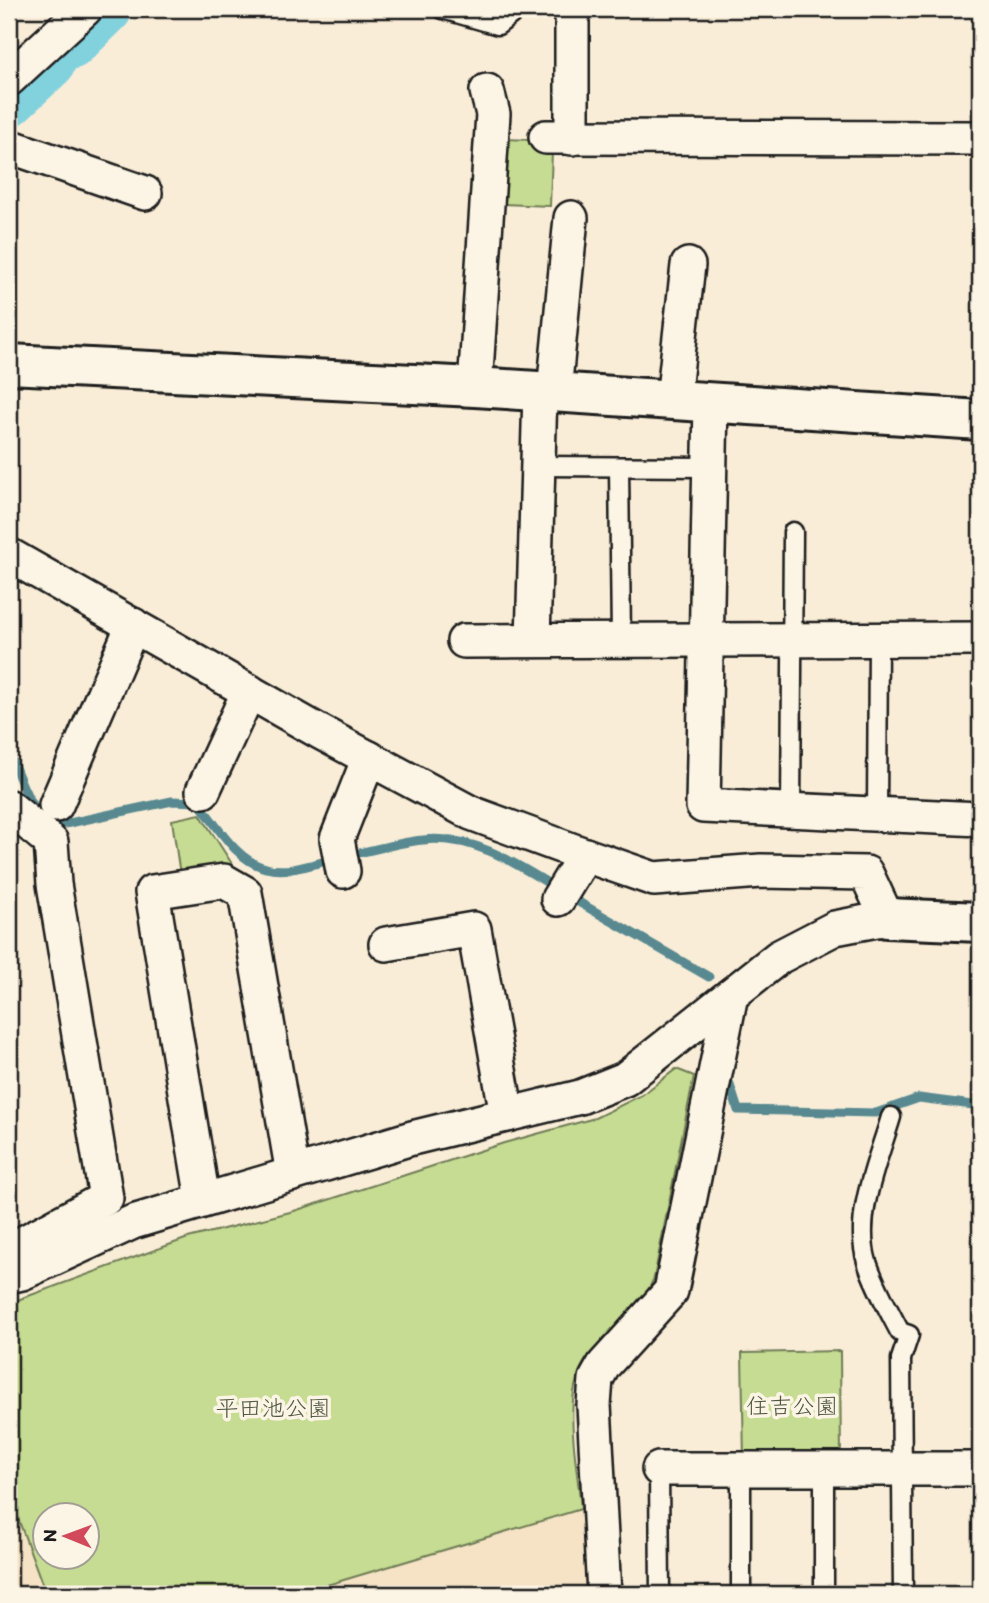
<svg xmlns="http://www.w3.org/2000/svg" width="989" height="1603" font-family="Itim,'Klee One',sans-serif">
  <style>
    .built { fill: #f6e3c6 }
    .green { fill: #c5dc92; stroke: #707c57; stroke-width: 2; fill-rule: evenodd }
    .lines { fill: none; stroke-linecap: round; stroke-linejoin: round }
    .stream { stroke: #598990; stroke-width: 9 }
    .river { stroke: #82d2de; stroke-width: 51 }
    .service-casing { stroke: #1c1c1c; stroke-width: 23 }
    .minor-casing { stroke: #1c1c1c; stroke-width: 38 }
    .tertiary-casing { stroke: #1c1c1c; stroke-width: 44 }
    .service { stroke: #fcf5e5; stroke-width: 18 }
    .minor { stroke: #fcf5e5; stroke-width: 33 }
    .tertiary { stroke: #fcf5e5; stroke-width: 38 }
    .labels { text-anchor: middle; stroke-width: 7; stroke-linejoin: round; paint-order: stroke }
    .park-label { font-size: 23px; fill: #4f563f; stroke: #fcf5e5 }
  </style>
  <rect width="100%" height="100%" fill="#f9edd7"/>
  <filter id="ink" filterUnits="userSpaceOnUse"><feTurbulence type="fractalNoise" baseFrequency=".0143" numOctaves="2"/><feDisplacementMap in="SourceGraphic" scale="14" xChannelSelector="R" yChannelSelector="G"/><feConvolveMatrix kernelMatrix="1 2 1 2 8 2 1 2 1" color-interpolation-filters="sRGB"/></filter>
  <g filter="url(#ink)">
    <g class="built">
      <path d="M9 1493 46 1594H9Z"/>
      <path d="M581 1509 586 1594H297Z"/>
    </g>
    <g class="green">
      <path d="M503 139 534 140 552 151 550 206 503 204Z"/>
      <path d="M200 814 234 867 180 875 172 820Z"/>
      <path d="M676 1069 694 1076 654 1278C640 1312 612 1329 589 1356 559 1390 578 1466 581 1509L297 1594H46L9 1494V1303L188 1238 294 1211 504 1143 595 1118 642 1095ZM46 1516H88V1558H46Z"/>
      <path d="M840 1351 841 1459 744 1461 742 1353Z"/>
    </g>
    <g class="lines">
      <g class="stream">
        <path d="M9 755C25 784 26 817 65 824L172 801 198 802C216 824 236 861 266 868 287 874 313 864 334 859 363 853 393 843 423 840 472 834 517 864 556 888"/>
        <path d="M568 896 709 977"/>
        <path d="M727 1076 738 1110 876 1113 919 1098 973 1105 980 1102"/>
      </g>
      <g class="river">
        <path d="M71 44 107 9"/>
        <path d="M9 101 50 63"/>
      </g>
      <defs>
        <g id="service">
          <path d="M443 9 498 25 518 9"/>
          <path d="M537 466 710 467"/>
          <path d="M619 467 621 639"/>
          <path d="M791 810 793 532"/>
          <path d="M877 814 878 639"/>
          <path d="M891 1117C878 1161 853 1216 867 1262 875 1286 888 1309 900 1332L909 1335 901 1359 903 1594"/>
          <path d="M659 1469 660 1594"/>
          <path d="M824 1469V1594"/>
          <path d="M741 1594V1470"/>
        </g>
        <g id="minor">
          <path d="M9 79 85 9"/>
          <path d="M546 137 980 138"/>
          <path d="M572 138V9"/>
          <path d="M9 146 145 193"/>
          <path d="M475 387 493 114 487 91"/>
          <path d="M554 392 571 218"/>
          <path d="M673 400 688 265"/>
          <path d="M711 402 703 806 980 819"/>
          <path d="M9 555 320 732 471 813 585 855 654 879 761 871 866 873 887 918 835 928 779 957 625 1079 580 1097 412 1138 133 1222 22 1273 9 1276"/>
          <path d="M533 640 540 391"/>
          <path d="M464 641 980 639"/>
          <path d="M203 791 249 691"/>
          <path d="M56 805 133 625"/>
          <path d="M9 807 51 842 54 884 106 1198 14 1248"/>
          <path d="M343 871 337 839 369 758"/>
          <path d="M558 899 585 855"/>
          <path d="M386 944 474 929 507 1115"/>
          <path d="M203 1200 152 892 224 881 245 893 293 1174"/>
          <path d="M659 1469H980"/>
          <path d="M604 1594 594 1405 596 1379 604 1365 671 1291 731 995"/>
        </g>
        <g id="tertiary">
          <path d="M9 364 475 387 980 420"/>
          <path d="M887 918 980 922"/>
        </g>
      </defs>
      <use href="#service" class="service-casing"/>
      <use href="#minor" class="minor-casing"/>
      <use href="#tertiary" class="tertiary-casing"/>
      <use href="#service" class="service"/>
      <use href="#minor" class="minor"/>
      <use href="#tertiary" class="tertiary"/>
    </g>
  </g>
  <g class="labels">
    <g class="park-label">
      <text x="792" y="1414">住吉公園</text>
      <text x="273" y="1416">平田池公園</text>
    </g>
  </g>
  <rect width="989" height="1603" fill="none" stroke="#fcf5e5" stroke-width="35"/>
  <rect x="18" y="18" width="954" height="1568" fill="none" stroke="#1c1c1c" stroke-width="2.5" filter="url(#ink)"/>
  <g transform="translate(66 1536) rotate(271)"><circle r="33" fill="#fcf5e5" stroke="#a29e95" stroke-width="2"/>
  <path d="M0-5L12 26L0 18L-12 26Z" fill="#d1495b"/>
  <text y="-10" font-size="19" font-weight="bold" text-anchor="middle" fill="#1c1c1c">N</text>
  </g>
</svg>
